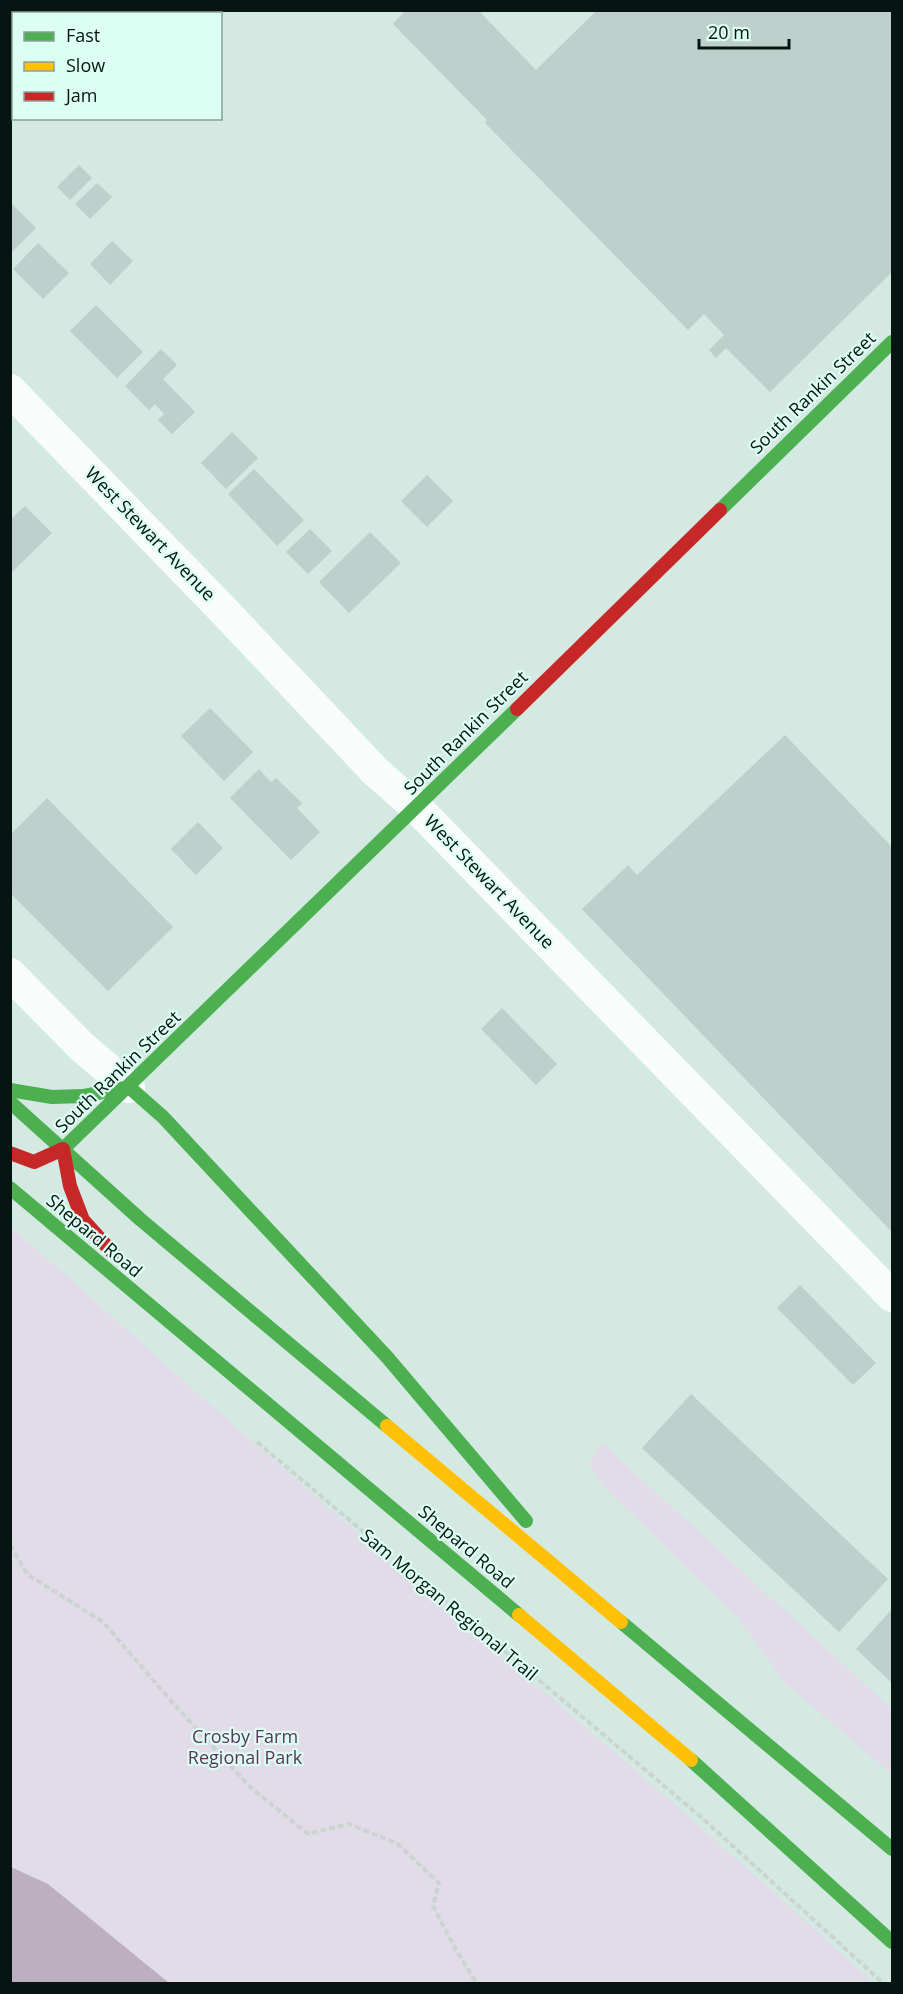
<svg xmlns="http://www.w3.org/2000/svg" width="903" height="1994" font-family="'Open Sans',sans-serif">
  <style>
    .green { fill: #e2dbe8 }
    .water { fill: #bdafc0 }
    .building { fill: #bed0cb }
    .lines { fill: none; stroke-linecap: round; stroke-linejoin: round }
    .path { stroke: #ccd4d1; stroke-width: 4; stroke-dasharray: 6 3; stroke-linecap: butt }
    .street { stroke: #f8fcfb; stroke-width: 32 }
    .fast { stroke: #4caf50; stroke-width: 14 }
    .slow { stroke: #ffc107; stroke-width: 14 }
    .jam { stroke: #c62828; stroke-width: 14 }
    .labels { text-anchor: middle; stroke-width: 4.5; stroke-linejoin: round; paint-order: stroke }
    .street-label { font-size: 18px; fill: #061511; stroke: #ddfef3 }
    .park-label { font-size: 18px; fill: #5c345b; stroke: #ddfef3 }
  </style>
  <rect width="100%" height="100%" fill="#d3e9e2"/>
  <g class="green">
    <path d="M10 1226C123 1325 233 1427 347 1524 524 1675 703 1825 873 1983H11Z"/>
    <path d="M602 1443 892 1709V1775L783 1681 739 1619 602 1485 589 1463Z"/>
  </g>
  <path class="water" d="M11 1867 48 1884 169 1983H11Z"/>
  <g class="building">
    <path d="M406 10H478L536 70 597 10H892V272L770 392 726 348 716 358 709 350 724 335 704 314 688 330 485 123 487 120 393 24Z"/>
    <path d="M79 165 92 178 70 200 57 187Z"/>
    <path d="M97 183 112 197 90 219 75 204Z"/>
    <path d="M10 202 36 228 10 254Z"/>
    <path d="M112 241 133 261 110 285 90 264Z"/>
    <path d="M38 243 69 273 43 299 13 269Z"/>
    <path d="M96 305 143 352 117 378 70 331Z"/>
    <path d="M161 349 177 365 163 379 195 412 172 434 158 420 164 414 155 404 149 410 125 386Z"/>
    <path d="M232 432 258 458 226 489 201 463Z"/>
    <path d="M254 469 304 520 277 546 228 494Z"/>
    <path d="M427 475 453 501 427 527 401 501Z"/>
    <path d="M25 506 52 533 12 572 10 570V520Z"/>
    <path d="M310 529 332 551 308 574 286 552Z"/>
    <path d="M370 532 401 563 349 613 319 582Z"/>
    <path d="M210 708 253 752 224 781 181 736Z"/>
    <path d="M785 735 892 847V1232L582 909 628 865 637 875Z"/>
    <path d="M259 769 271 782 276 778 302 803 297 808 320 832 291 860 230 798Z"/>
    <path d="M47 798 173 927 108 991 10 893V835Z"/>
    <path d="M198 822 223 848 196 875 171 849Z"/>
    <path d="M502 1008 557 1064 536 1085 481 1029Z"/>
    <path d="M800 1285 876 1363 853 1385 777 1308Z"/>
    <path d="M691 1394 888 1579 839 1632 642 1448Z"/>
    <path d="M892 1609V1683L856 1649Z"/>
  </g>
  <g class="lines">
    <g class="path">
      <path d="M257 1442 701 1817 884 1984"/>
      <path d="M10 1545 27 1574 103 1622 172 1702 250 1787 308 1834 349 1824 398 1844 439 1883 433 1906 456 1950 477 1984"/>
    </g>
    <g class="street">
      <path d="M10 390 224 611 375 771 417 808 892 1296"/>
      <path d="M10 974 82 1047 129 1087"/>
    </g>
    <g class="fast">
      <path d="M720 510 892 342"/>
      <path d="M10 1090 52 1097 83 1096 129 1087 163 1117 387 1357 526 1521"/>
      <path d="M10 1102 141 1220 387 1426"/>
      <path d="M63 1149 517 709"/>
      <path d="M10 1188 519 1615"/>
      <path d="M621 1622 892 1849"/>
      <path d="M691 1760 892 1942"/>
    </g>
    <g class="slow">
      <path d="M387 1426 621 1622"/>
      <path d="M519 1615 691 1760"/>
    </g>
    <g class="jam">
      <path d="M517 709 720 510"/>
      <path d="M10 1153 34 1162 63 1149 70 1186 83 1220 113 1253"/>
    </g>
  </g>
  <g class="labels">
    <g class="street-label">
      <text transform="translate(813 393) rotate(-44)" y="6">South Rankin Street</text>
      <text transform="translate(150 534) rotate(46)" y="6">West Stewart Avenue</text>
      <text transform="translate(466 733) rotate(-45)" y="6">South Rankin Street</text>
      <text transform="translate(489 882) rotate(46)" y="6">West Stewart Avenue</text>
      <text transform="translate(118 1072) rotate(-44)" y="6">South Rankin Street</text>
      <text transform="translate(94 1236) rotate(40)" y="6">Shepard Road</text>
      <text transform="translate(466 1547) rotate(40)" y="6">Shepard Road</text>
      <text transform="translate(449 1605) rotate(40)" y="6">Sam Morgan Regional Trail</text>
    </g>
    <g class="park-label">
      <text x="245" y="1743">Crosby Farm<tspan x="245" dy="21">Regional Park</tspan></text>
    </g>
  </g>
  <rect width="903" height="1994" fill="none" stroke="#061511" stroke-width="24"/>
  <rect x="12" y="12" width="210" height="108" fill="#ddfef3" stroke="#87a199" stroke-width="1.5"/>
  <rect x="24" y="32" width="30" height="9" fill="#4caf50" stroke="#87a199" stroke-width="1.5"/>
  <text x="66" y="42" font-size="18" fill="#061511">Fast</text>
  <rect x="24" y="62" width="30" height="9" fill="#ffc107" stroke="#87a199" stroke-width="1.5"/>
  <text x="66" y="72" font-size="18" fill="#061511">Slow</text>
  <rect x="24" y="92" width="30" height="9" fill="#c62828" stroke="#87a199" stroke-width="1.5"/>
  <text x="66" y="102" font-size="18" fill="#061511">Jam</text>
  <path d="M699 39v9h90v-9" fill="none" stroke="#061511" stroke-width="3"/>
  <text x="708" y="39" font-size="18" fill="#061511" stroke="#ddfef3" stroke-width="4.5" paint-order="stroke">20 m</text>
</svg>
